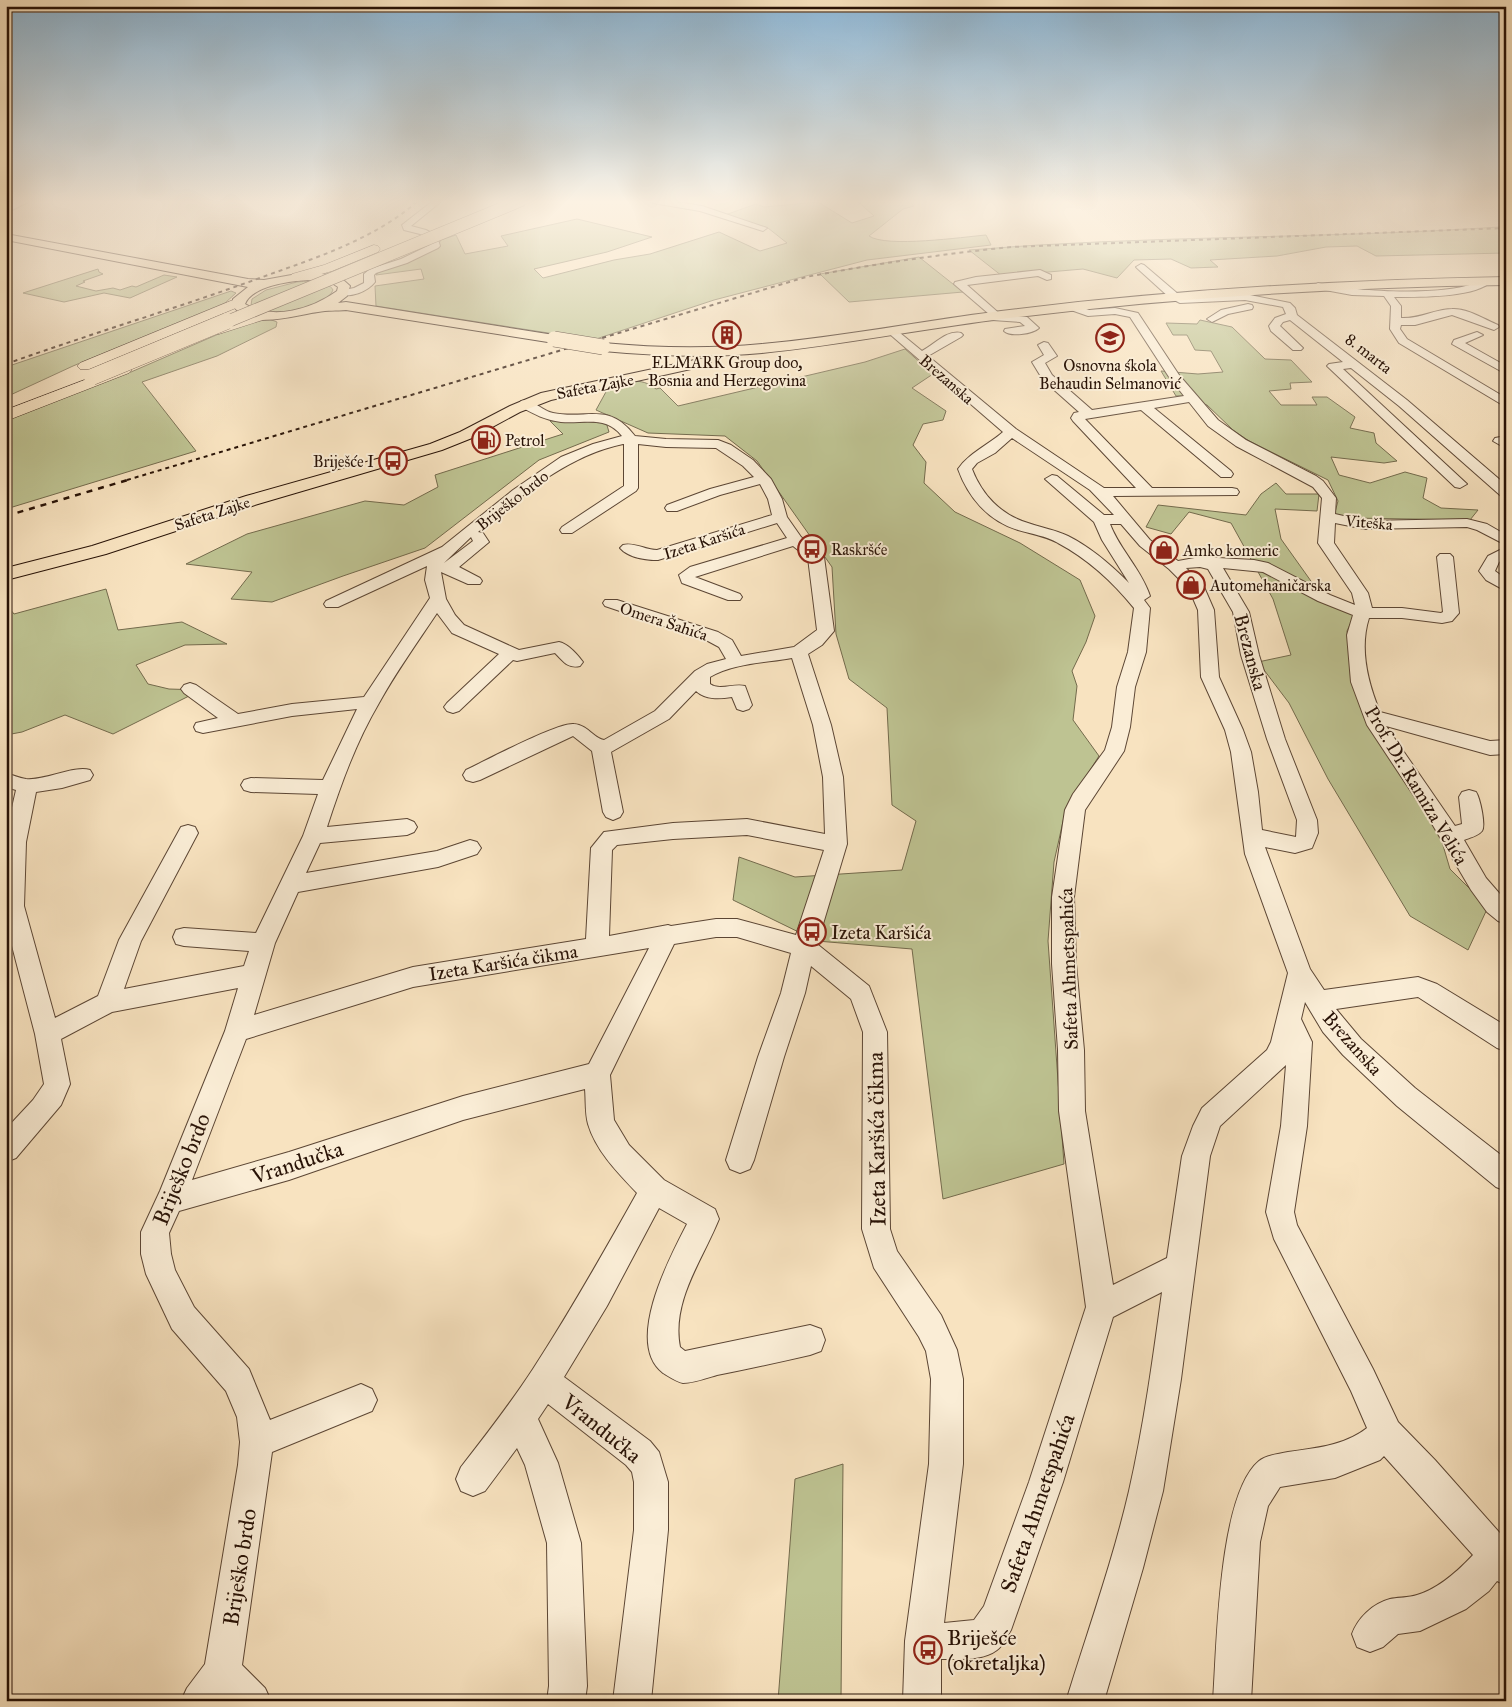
<svg xmlns="http://www.w3.org/2000/svg" width="1512" height="1707" font-family="'IM FELL Great Primer',serif">
  <style>
    .green { fill: #bec392; stroke: #736a4c }
    .lines { fill: none; stroke-linecap: round; stroke-linejoin: round }
    .minor-casing { stroke: #5c4634; stroke-width: 2 }
    .major-casing { stroke: #281206; stroke-width: 2 }
    .highway-casing { stroke: #281206; stroke-width: 1 }
    .minor { fill: #faedd6; fill-rule: evenodd }
    .major { fill: #f8e3c0; fill-rule: evenodd }
    .highway { fill: #f8e3c0; fill-rule: evenodd }
    .rail-far1 { stroke: #281206; stroke-width: 2; stroke-dasharray: 4 4; stroke-linecap: butt }
    .rail { stroke: #281206; stroke-width: 2.5; stroke-dasharray: 6 6; stroke-linecap: butt }
    .major-bridge-casing { stroke: #281206; stroke-width: 16; stroke-linecap: butt }
    .highway-bridge-far1-casing { stroke: #281206; stroke-width: 13; stroke-linecap: butt }
    .highway-bridge-casing { stroke: #281206; stroke-width: 17; stroke-linecap: butt }
    .major-bridge { stroke: #f8e3c0; stroke-width: 15 }
    .highway-bridge-far1 { stroke: #f8e3c0; stroke-width: 12 }
    .highway-bridge { stroke: #f8e3c0; stroke-width: 16 }
    .labels { text-anchor: middle; stroke-width: 4; stroke-linejoin: round; paint-order: stroke }
    .far-street-label { font-size: 16px; fill: #281206; stroke: #faedd6 }
    .far-poi-label { font-size: 16px; fill: #281206; stroke: #faedd6; text-anchor: start }
    .street-label { font-size: 19px; fill: #281206; stroke: #faedd6 }
    .poi-label { font-size: 19px; fill: #281206; stroke: #faedd6; text-anchor: start }
    .near-street-label { font-size: 22px; fill: #281206; stroke: #faedd6 }
    .near-poi-label { font-size: 22px; fill: #281206; stroke: #faedd6; text-anchor: start }
  </style>
  <rect width="100%" height="100%" fill="#f8e3c0"/>
  <filter id="stains"><feTurbulence type="fractalNoise" baseFrequency=".004" numOctaves="4"/><feColorMatrix values="0 0 0 0 .2 0 0 0 0 .09 0 0 0 0 .02 0 0 0 .5 -.17"/></filter>
  <radialGradient id="worn" r=".72"><stop offset=".6" stop-color="#630" stop-opacity="0"/><stop offset="1" stop-color="#630" stop-opacity=".3"/></radialGradient>
  <g class="green">
    <path d="M856 200H908L914 206 903 209 869 236C886 248 963 237 986 235L991 245 867 260 714 300 593 340 376 306 375 286 424 279 421 269 376 275 380 271 437 247 441 240 456 235 465 254 508 246 501 236 577 219 652 237 607 252 534 269 543 278 614 260 650 254 719 232 760 251 787 243 768 228 725 215 756 204 764 207 818 202 852 223 874 216Z"/>
    <path d="M1500 227 1506 230V253L1376 256 1357 246 1326 247 1277 256 1210 260 1218 267 1191 268 1171 259 1134 260 1117 278 1083 269 1002 276 969 250C1146 235 1323 239 1500 227Z"/>
    <path d="M919 257 963 292 849 302 820 274Z"/>
    <path d="M98 269 99 272 103 274 83 281 85 282 76 286 96 291 113 288 120 290 132 286 136 287 164 275 177 277 130 298 104 293 64 302 23 293Z"/>
    <path d="M297 282C307 281 327 279 333 290 326 307 288 313 272 312 265 312 258 309 252 307L251 305 252 299 266 290Z"/>
    <path d="M231 291 236 293 225 303 73 366 6 397V367Z"/>
    <path d="M269 319 277 322 276 327 217 356 142 382 196 451 6 509V417L131 372 237 326Z"/>
    <path d="M1200 320 1232 327 1265 359 1291 360 1312 382 1290 383 1291 389 1269 391 1281 405H1317L1312 397H1327L1355 417 1350 428 1374 433 1376 443 1397 461 1384 463 1331 457 1339 475 1370 483 1405 472 1427 478 1423 498 1441 508 1478 510 1470 520 1350 518 1334 516 1338 501 1328 480 1249 441 1233 430 1207 405 1181 396H1176L1161 371 1198 374 1223 372 1211 351 1195 350 1187 335H1173L1166 323 1197 324Z"/>
    <path d="M905 349 933 374 912 388 946 411 943 420 923 424 913 445 926 462 924 483 955 512 1020 543 1080 580 1095 616 1086 642 1072 671 1077 686 1073 720 1099 756 1066 808 1054 862 1048 941 1064 1164 943 1199 912 949 817 941 733 900 739 857 795 877 902 870 916 821 892 805 887 708 849 679 836 634 832 567 757 461 725 436 648 433 596 410 607 390 605 386C623 382 641 376 656 389L660 388 678 406 865 362Z"/>
    <path d="M583 419 606 422 609 432 539 460 425 548 343 576 272 602 231 599 252 572 186 564 247 534 365 501 404 505 438 487 435 475 563 434 550 421Z"/>
    <path d="M1276 483 1286 494H1319L1317 511 1275 509 1281 539 1328 605 1357 610 1347 631 1352 681 1437 825 1450 869 1488 907 1468 950 1410 916 1328 779 1289 703 1258 662 1291 655 1273 599 1231 523 1189 512 1171 534 1146 527 1158 505 1246 515 1261 494Z"/>
    <path d="M106 589 118 630 182 622 227 644 185 645 136 665 148 684 169 689 201 690 113 734 65 715 22 732 6 735V604L14 614Z"/>
    <path d="M843 1464 841 1701H778L795 1479Z"/>
  </g>
  <g class="lines">
    <defs>
      <g id="minor">
        <path d="M22 200H32L6 213V207Z"/>
        <path d="M434 200H443L411 226 426 230 437 236 440 246 438 248 407 263 376 273 374 275 375 282C367 292 352 297 339 295V291L354 288 364 283V274L370 269 401 259 430 245V239L420 234 404 230 402 225Z"/>
        <path d="M649 200H665L702 206 767 228 763 231 700 211 653 203Z"/>
        <path d="M1141 264 1144 265 1178 294 1186 298 1245 294 1290 303 1295 308 1297 315 1407 400 1506 485V497L1501 496 1399 406 1351 368 1343 369 1467 484 1460 488 1455 487 1327 366 1329 364 1343 362 1290 320 1283 322 1280 326 1303 348 1301 350H1293L1271 331 1269 326 1275 318 1286 314 1283 307 1245 300 1180 303 1170 298 1138 269 1136 267Z"/>
        <path d="M1040 270 1051 275V279L1047 280 1038 276 967 285 1001 315 1027 317 1039 328C1033 334 1010 337 1004 331L1005 329 1025 326 1020 322 977 319 976 317 977 315 989 314 954 284 955 282 976 277Z"/>
        <path d="M1487 278 1492 281C1475 298 1419 297 1394 297L1401 306V318C1421 319 1435 309 1452 309 1467 308 1484 319 1498 325L1499 327 1494 330 1452 315 1415 325H1401L1400 329 1407 339 1506 398V407L1399 343 1390 329 1391 306 1384 296 1352 295 1314 288 1313 286 1318 283C1354 292 1438 296 1473 284 1478 282 1482 279 1487 278Z"/>
        <path d="M1072 304 1089 310 1115 308 1138 313 1179 375 1218 420 1246 440 1316 476 1323 481 1336 498 1335 514 1365 521 1467 519 1487 524 1506 535V545L1477 530 1467 527 1365 529 1335 523 1334 543 1368 593 1372 608H1402L1441 613 1443 612 1437 557 1440 554H1450L1453 557 1459 613 1452 621 1442 623 1402 618H1369C1359 649 1368 683 1380 712L1490 741 1506 740V754L1490 755 1386 726 1455 826 1462 824 1459 797 1462 792 1469 790 1476 792C1480 798 1486 825 1482 831 1478 836 1469 838 1464 840L1486 878 1506 901V924L1498 921 1487 912 1471 890 1428 817 1367 725 1351 682 1347 635 1353 615 1318 601 1263 572 1223 568 1249 612 1259 655 1285 739 1317 820 1318 833 1312 848 1295 853 1265 847 1310 969 1324 990 1418 977 1437 984 1506 1026V1051L1497 1048 1418 997 1336 1009 1361 1039 1415 1088 1506 1159V1191L1496 1187 1397 1106 1343 1055 1323 1032 1305 1002 1301 1019 1312 1042 1307 1126 1294 1212 1297 1225 1373 1369 1398 1422 1435 1460 1506 1540V1585L1497 1581 1489 1591 1466 1609 1420 1631 1398 1634 1383 1647 1370 1652 1357 1647 1352 1634C1358 1618 1372 1604 1390 1599 1399 1597 1408 1598 1417 1595 1438 1589 1458 1571 1473 1555L1384 1456 1380 1460 1335 1478 1280 1487 1268 1506 1260 1542 1251 1701H1213C1217 1647 1218 1495 1259 1461 1266 1455 1279 1454 1288 1452 1315 1448 1344 1446 1367 1428L1351 1391 1274 1239 1266 1212 1281 1126 1286 1065 1220 1126 1210 1156 1181 1379 1163 1491 1143 1568 1104 1701H1070L1068 1695C1089 1627 1113 1560 1129 1491 1144 1425 1153 1358 1162 1292L1113 1317 1063 1482 1011 1630C1007 1636 1003 1646 997 1650 983 1661 958 1659 941 1659V1701H903L905 1641 929 1464 931 1379 926 1351 919 1337 874 1268 862 1229 863 1032 851 999 811 966 805 993 784 1057 754 1160 750 1169 740 1173 730 1169 726 1160 758 1057 781 993 791 953 737 937H716L674 944 610 1075 614 1120 629 1145 664 1180 715 1209 719 1219C703 1259 671 1301 680 1347L685 1351 810 1325 821 1329 825 1340 821 1351 810 1355C779 1362 748 1369 717 1375 707 1378 693 1383 683 1383 677 1382 668 1376 663 1373 624 1343 670 1257 687 1224L659 1208 607 1306 564 1377 650 1441 659 1452 668 1482V1530L651 1701H613L634 1530V1482L632 1472 626 1465 548 1404 538 1419 558 1463 581 1543 587 1686 585 1701H547L549 1686 547 1543 525 1465 517 1448 485 1491 473 1496 461 1491 456 1479 461 1467C486 1435 511 1403 533 1369 570 1312 604 1252 637 1193 618 1173 596 1151 588 1124 585 1113 586 1100 585 1089L463 1120 289 1180 179 1211 169 1233 171 1254 175 1270 194 1307 249 1369 270 1420 361 1384 372 1389 377 1400 372 1411 272 1452 242 1665 265 1688 271 1701H181L187 1688 205 1664 238 1465 240 1442 237 1417 226 1391 172 1329 146 1274 141 1254V1232L160 1191 225 1031 238 988 112 1012 61 1039 70 1084 61 1105 16 1158 6 1162V1129L33 1100 44 1084 35 1034 6 923V834L16 790 6 787V773C13 775 19 778 26 779 45 781 74 765 90 770L93 775 90 780 62 788 36 792 26 842 24 906 55 1018 98 996 119 940 181 827 188 825 195 827 198 833 141 941 124 989 244 966 249 951 184 946 176 944 173 937 176 930 184 928 256 933 303 836 318 794 251 792 244 790 241 785 244 780 251 778 323 780 357 709 292 716 203 733 196 731 194 727 196 723 218 718 184 693 181 689 184 685 190 683 196 685 238 714 292 704 364 697 430 598 425 580 427 566 338 607H326L324 604 326 601 442 547 513 490 561 457 593 444 622 436C606 415 584 424 561 422 545 420 534 414 521 407L519 404 521 401C532 398 542 411 553 413 588 420 608 401 635 436L666 439 718 440 731 445 753 460 771 479 782 499 787 517 801 537 824 557 834 631 822 645 808 654 831 725 843 777 847 844 817 944 869 986 887 1032 890 1229 897 1251 941 1315 957 1350 963 1379V1464L944 1623 974 1620 984 1606 1029 1482 1086 1307 1059 1111 1058 1050 1052 964V897L1065 810 1073 794 1105 750 1112 727 1117 687 1128 652 1134 608C1113 582 1088 559 1058 543 1046 536 1032 534 1018 530 988 521 968 497 958 469 969 453 988 445 1003 432L885 330 886 328H894L922 351C934 345 946 330 961 333L963 335 961 337 928 356 1016 429 1104 488H1136L1073 421 1071 418 1074 413 1079 412 1043 380 1032 362 1044 355 1038 345 1044 342 1048 343 1057 356 1045 363 1052 375 1092 410 1184 396 1169 377 1130 317 1115 314 1088 316 1068 309 1067 307 1068 305ZM1189 402 1208 426 1236 446 1313 487 1322 498 1318 543 1352 593 1355 605 1330 595 1268 563 1254 560 1200 557 1178 561 1150 540 1113 496 1237 495 1239 492 1237 489 1232 488H1152L1085 419 1141 410 1221 477H1231L1233 474 1231 471 1154 408ZM1012 438 1090 490 1114 515H1104L1057 476 1052 475 1045 479 1094 522 1102 540 1129 583C1111 565 1092 548 1068 536 1056 530 1042 528 1028 523 1001 515 982 495 972 469L977 463 995 453ZM623 444H624V486L562 527 560 530 562 533H572L636 491 638 488V444L666 447 716 448 743 466 754 477 710 489 667 505 665 508 667 511H677L720 495 760 484 768 499 772 515 657 550C645 550 634 542 623 545L620 548C629 558 646 560 658 560L777 523 787 538 690 567 679 575 682 583 728 600H740L742 597 740 594 695 577 793 546 808 558 817 630 794 647 741 656 732 640 718 632 617 600H605L603 603 605 606 706 640 719 647 726 659 707 664 695 671 655 711 604 740C593 738 588 725 574 724 558 722 485 761 466 770L463 775 466 780 473 782 480 780 573 736 592 751 603 812 606 817 613 820 620 817 623 812 611 752 669 719 696 691C706 700 719 699 732 697L737 709 743 711 749 709 752 705 745 686C734 683 720 691 710 684V677C734 663 765 663 792 658L813 725 823 777 825 834 747 819 673 823 604 832 591 848 586 939 413 967 254 1015 275 943 298 892 438 867 477 854 481 848 477 842 470 840 437 851 306 873 320 843 407 835 414 832 417 827 414 822 407 819 327 827C341 784 356 742 379 703 396 672 417 643 437 613L452 633 499 654 447 703 444 707 447 711 453 713 459 711 513 660 517 661 555 653C563 661 568 669 580 666L583 662C577 654 568 644 559 642L519 650 464 625 455 615 446 599 441 572 468 584H480L482 581 480 578 459 567 489 542 483 533 478 532C521 496 566 456 623 444ZM1110 524H1121L1140 546 1169 569 1189 589 1198 610 1201 677 1225 730 1231 752 1245 854 1288 973 1271 1042 1267 1050 1202 1108 1193 1126 1182 1156 1167 1258 1113 1285 1085 1111 1084 1050 1076 964 1074 897 1085 810 1124 751 1130 727 1135 687 1146 652 1150 608 1144 600 1150 596C1141 569 1120 550 1110 524ZM471 537 473 541 444 563 448 559ZM1200 567 1208 569 1233 612 1241 655 1267 739 1297 820 1296 837 1262 830 1258 792 1251 752 1243 730 1219 677 1214 610 1204 587 1186 568ZM747 835 824 850 796 935 737 919H716L671 926 668 925 609 936 612 850 617 845 673 839ZM649 948 589 1064 463 1096 289 1152 192 1180 246 1039 413 987Z"/>
        <path d="M1248 304 1252 305 1253 307 1252 309 1228 314 1212 322 1207 319 1221 310Z"/>
        <path d="M1477 332 1483 335 1465 343 1506 366V374L1452 344 1454 340Z"/>
        <path d="M1506 436V444L1500 445 1493 441 1495 438Z"/>
        <path d="M1506 547V558L1499 562 1495 571 1506 579V591L1486 580 1479 571 1488 556Z"/>
      </g>
      <g id="major">
        <path d="M6 234 248 279 264 280 308 272 336 276 340 277 350 286 347 296 338 303 346 302 554 335 561 339 554 343 346 310C337 311 327 310 318 312 294 315 252 331 233 306V299L248 287 6 240ZM308 280 332 283 338 287 337 291C312 309 273 321 245 304 252 286 290 281 308 280Z"/>
        <path d="M1506 277V285C1337 287 1169 298 1001 319 921 329 842 345 762 353 709 358 656 356 603 351L596 347 603 343C656 348 709 349 762 344 842 337 921 321 1001 311 1169 290 1337 280 1506 277Z"/>
        <path d="M704 358 709 359 711 362 709 365 551 400 520 412 472 438 442 450 258 504 106 554 6 580V568L92 546 246 496 430 444 460 432 510 406 541 393Z"/>
      </g>
      <g id="highway">
        <path d="M374 245 378 246 380 249 378 252 332 271 297 281 291 277 292 274 324 265Z"/>
        <path d="M238 298 243 299 245 302 243 305 90 369H80L77 366 80 363Z"/>
        <path d="M264 311 269 312 271 315 269 318 219 334 214 333 212 330 214 327Z"/>
        <path d="M124 365 129 367 132 370 129 373 6 421V410Z"/>
      </g>
    </defs>
    <use href="#minor" class="minor-casing"/>
    <use href="#major" class="major-casing"/>
    <use href="#highway" class="highway-casing"/>
    <use href="#minor" class="minor"/>
    <use href="#major" class="major"/>
    <use href="#highway" class="highway"/>
    <g class="rail-far1">
      <path d="M1492 200 1506 201"/>
      <path d="M6 364C93 333 181 307 268 275 321 256 376 238 419 200"/>
      <path d="M127 480 806 277C874 264 942 254 1011 247L1506 228"/>
    </g>
    <path class="rail" d="M6 516 131 479"/>
    <defs>
      <path id="major-bridge" d="M554 339 603 347"/>
      <path id="highway-bridge-far1" d="M224 323 522 200"/>
      <path id="highway-bridge" d="M92 377 227 321"/>
    </defs>
    <use href="#major-bridge" class="major-bridge-casing"/>
    <use href="#highway-bridge-far1" class="highway-bridge-far1-casing"/>
    <use href="#highway-bridge" class="highway-bridge-casing"/>
    <use href="#major-bridge" class="major-bridge"/>
    <use href="#highway-bridge-far1" class="highway-bridge-far1"/>
    <use href="#highway-bridge" class="highway-bridge"/>
  </g>
  <linearGradient id="sky" x2="0" y2="1"><stop stop-color="#8cb7d7"/><stop offset="0.46" stop-color="#fcf2e3"/><stop offset="1" stop-color="#fcf2e3" stop-opacity="0"/></linearGradient>
  <rect width="1512" height="439" fill="url(#sky)"/>
  <defs>
    <symbol id="building-ring" viewBox="-11 -11 22 22"><circle r="9.5" fill="#faedd6" stroke="#8f2418" stroke-width="1.5"/><path d="M-4-6H4V6H1V3H-1V6H-4ZM-2.5-4.3h1.7v1.8h-1.7ZM.8-4.3h1.7v1.8H.8ZM-2.5-1h1.7V.8h-1.7ZM.8-1h1.7V.8H.8Z" fill="#8f2418"/></symbol>
    <symbol id="school-ring" viewBox="-11 -11 22 22"><circle r="9.5" fill="#faedd6" stroke="#8f2418" stroke-width="1.5"/><path d="M0-5L7-2L0 1L-7-2ZM-4 1L0 2.5L4 1V4Q0 6-4 4Z" fill="#8f2418"/></symbol>
    <symbol id="fuel-ring" viewBox="-11 -11 22 22"><circle r="9.5" fill="#faedd6" stroke="#8f2418" stroke-width="1.5"/><path d="M-5.5-6h7V0h2V4h1.3V-2.5L3-4.5l.8-.8L6-3V5H2.5V1h-1V6h-7ZM-4.2-4.7v3.2H.2V-4.7Z" fill="#8f2418"/></symbol>
    <symbol id="bus-ring" viewBox="-11 -11 22 22"><circle r="9.5" fill="#faedd6" stroke="#8f2418" stroke-width="1.5"/><path d="M-5-6H5V4H4V6H2V4H-2V6H-4V4H-5ZM-3.5-4V0h7V-4ZM-3.5 1.2v1.5H-2V1.2ZM2 1.2v1.5H3.5V1.2Z" fill="#8f2418"/></symbol>
    <symbol id="shop-ring" viewBox="-11 -11 22 22"><circle r="9.5" fill="#faedd6" stroke="#8f2418" stroke-width="1.5"/><path d="M-5-2.5h2.3a2.7 3.5 0 0 1 5.4 0H5L5.5 6h-11ZM-1.5-2.5h3a1.5 2.3 0 0 0-3 0Z" fill="#8f2418"/></symbol>
  </defs>
  <g fill-rule="evenodd">
    <use href="#building-ring" x="711" y="319" width="32" height="32"/>
    <use href="#school-ring" x="1094" y="322" width="32" height="32"/>
    <use href="#fuel-ring" x="470" y="424" width="32" height="32"/>
    <use href="#bus-ring" x="377" y="445" width="32" height="32"/>
    <use href="#bus-ring" x="796" y="533" width="32" height="32"/>
    <use href="#shop-ring" x="1148" y="534" width="32" height="32"/>
    <use href="#shop-ring" x="1175" y="569" width="32" height="32"/>
    <use href="#bus-ring" x="796" y="916" width="32" height="32"/>
    <use href="#bus-ring" x="912" y="1634" width="32" height="32"/>
  </g>
  <g class="labels">
    <g class="far-street-label">
      <text transform="translate(1369 353) rotate(38)" y="6">8. marta</text>
      <text transform="translate(947 379) rotate(41)" y="6">Brezanska</text>
      <text transform="translate(595 386) rotate(-11)" y="6">Safeta Zajke</text>
      <text transform="translate(512 500) rotate(-38)" y="6">Briješko brdo</text>
      <text transform="translate(212 513) rotate(-18)" y="6">Safeta Zajke</text>
      <text transform="translate(1369 522) rotate(5)" y="6">Viteška</text>
      <text transform="translate(704 541) rotate(-18)" y="6">Izeta Karšića</text>
      <text transform="translate(664 621) rotate(18)" y="6">Omera Šahića</text>
    </g>
    <g class="far-poi-label">
      <text x="727" y="368" text-anchor="middle">ELMARK Group doo,<tspan x="727" dy="18">Bosnia and Herzegovina</tspan></text>
      <text x="1110" y="371" text-anchor="middle">Osnovna śkola<tspan x="1110" dy="18">Behaudin Selmanović</tspan></text>
      <text x="505" y="446">Petrol</text>
      <text x="374" y="467" text-anchor="end">Briješće I</text>
      <text x="831" y="555">Raskršće</text>
      <text x="1183" y="556">Amko komeric</text>
      <text x="1210" y="591">Automehaničarska</text>
    </g>
    <g class="street-label">
      <text transform="translate(1251 652) rotate(75)" y="7">Brezanska</text>
      <text transform="translate(1417 785) rotate(59)" y="7">Prof. Dr. Ramiza Velića</text>
      <text transform="translate(503 962) rotate(-9)" y="7">Izeta Karšića čikma</text>
      <text transform="translate(1068 969) rotate(-92)" y="7">Safeta Ahmetspahića</text>
      <text transform="translate(1353 1043) rotate(48)" y="7">Brezanska</text>
    </g>
    <g class="poi-label">
      <text x="831" y="939">Izeta Karšića</text>
    </g>
    <g class="near-street-label">
      <text transform="translate(876 1139) rotate(-91)" y="8">Izeta Karšića čikma</text>
      <text transform="translate(297 1162) rotate(-18)" y="8">Vrandučka</text>
      <text transform="translate(181 1169) rotate(-68)" y="8">Briješko brdo</text>
      <text transform="translate(602 1428) rotate(39)" y="8">Vrandučka</text>
      <text transform="translate(1037 1503) rotate(-71)" y="8">Safeta Ahmetspahića</text>
      <text transform="translate(239 1567) rotate(-81)" y="8">Briješko brdo</text>
    </g>
    <g class="near-poi-label">
      <text x="947" y="1645">Briješće<tspan x="947" dy="25">(okretaljka)</tspan></text>
    </g>
  </g>
  <rect width="1512" height="1707" fill="none" stroke="#f8e3c0" stroke-width="25"/>
  <rect x="8" y="8" width="1497" height="1692" fill="none" stroke="#281206" stroke-width="2.5"/>
  <rect x="12" y="12" width="1487" height="1682" fill="none" stroke="#281206"/>
  <rect width="100%" height="100%" filter="url(#stains)"/>
  <rect width="100%" height="100%" fill="url(#worn)"/>
</svg>
